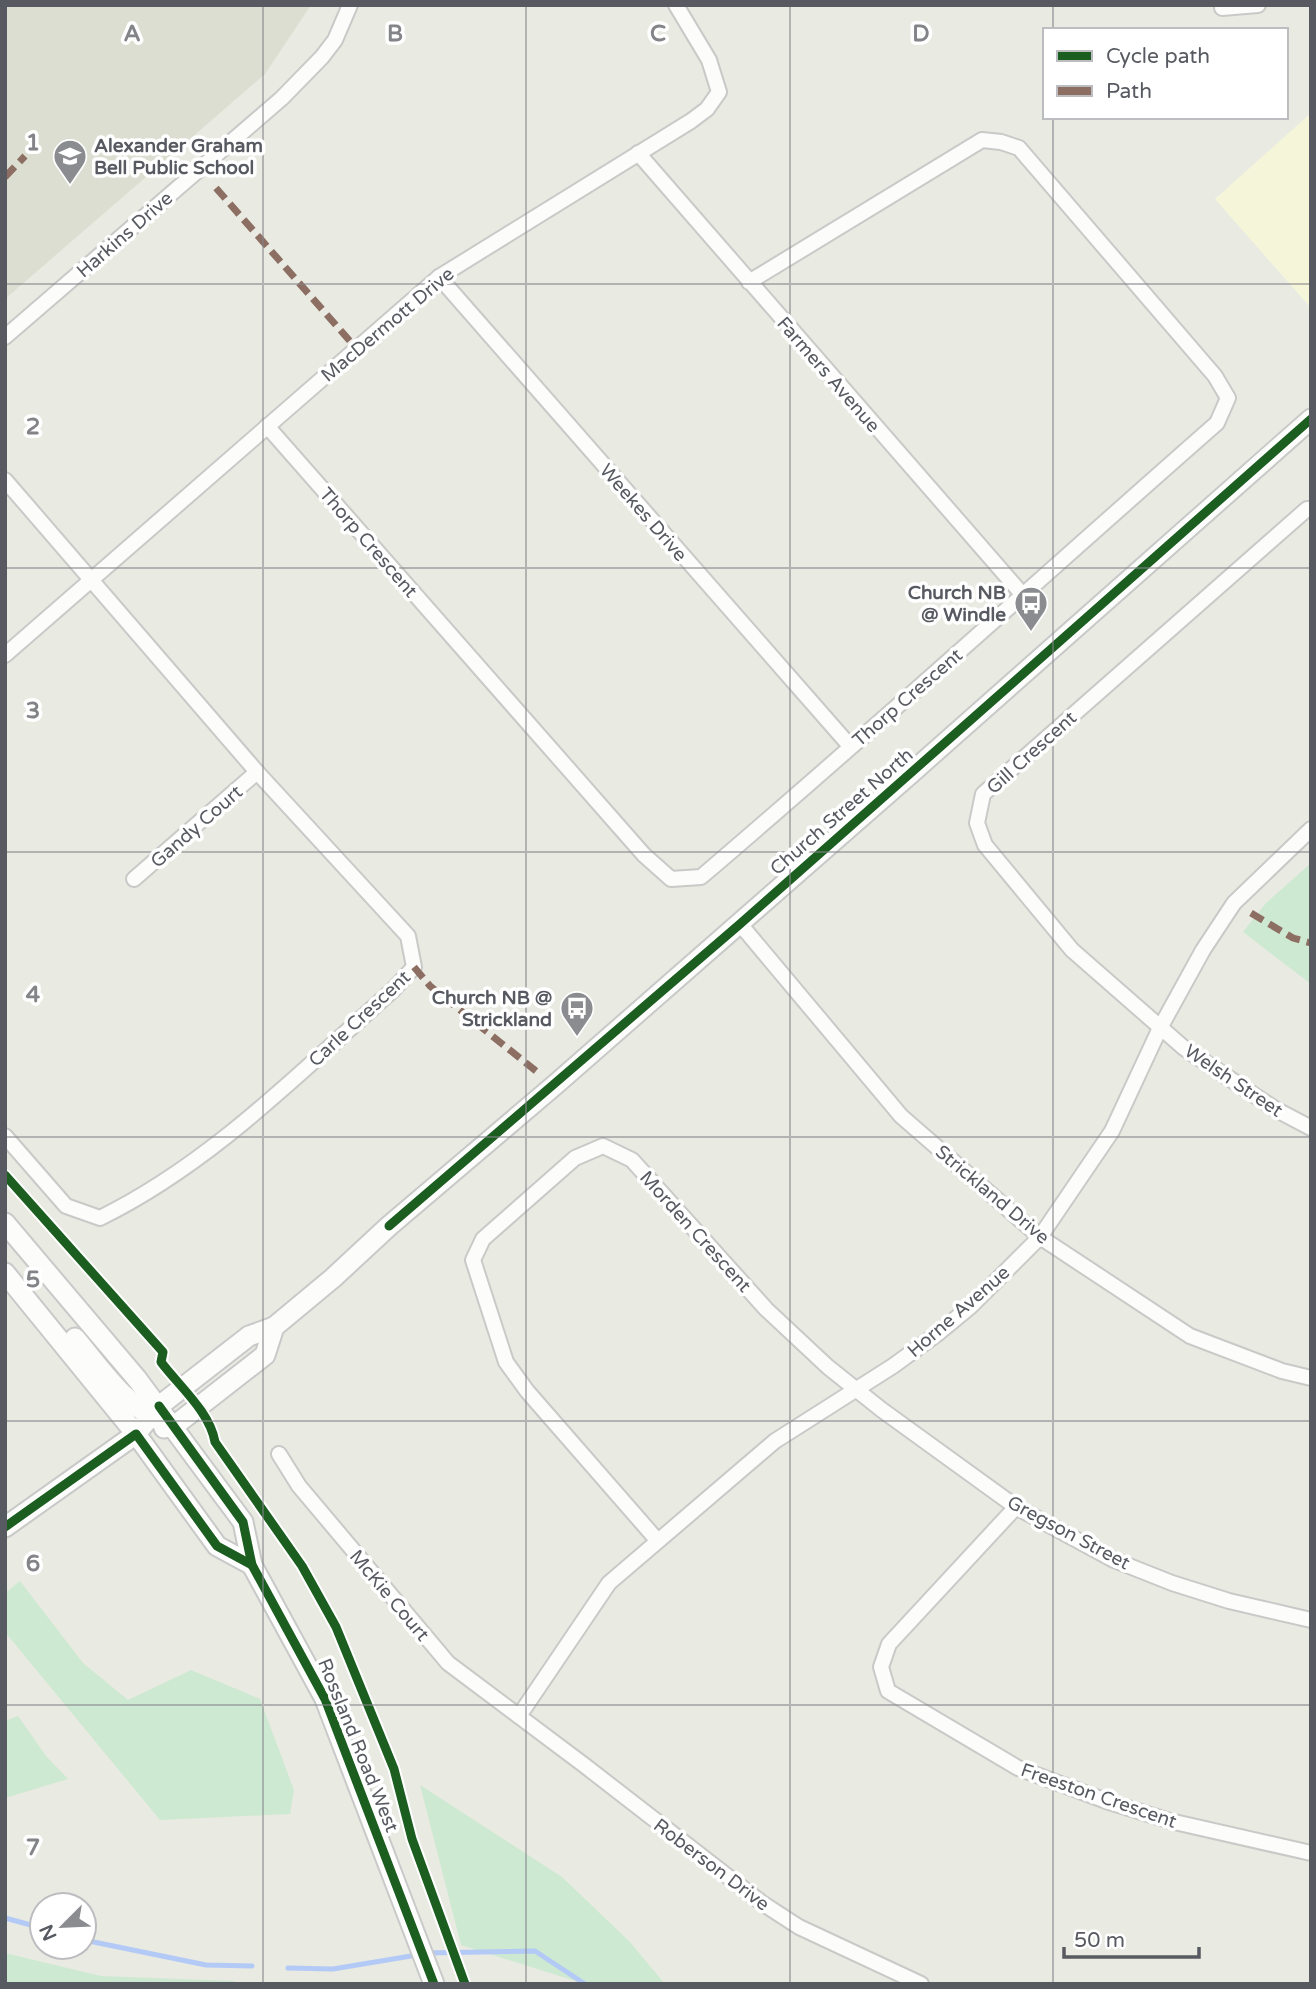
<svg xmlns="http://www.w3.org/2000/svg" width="1316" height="1989" font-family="'Varela Round',sans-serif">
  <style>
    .commercial { fill: #f5f6d9 }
    .education { fill: #dcded1 }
    .green { fill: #cee9d2 }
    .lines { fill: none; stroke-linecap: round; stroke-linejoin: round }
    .stream { stroke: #b3c9f6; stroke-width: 5 }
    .street-casing { stroke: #c9c9c8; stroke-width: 18 }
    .secondary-casing { stroke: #c8c9c8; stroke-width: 23 }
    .street { stroke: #fcfcfb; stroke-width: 14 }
    .secondary { stroke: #fcfcfb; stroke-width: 19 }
    .quiet { stroke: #8d6e63; stroke-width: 7; stroke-dasharray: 14 7; stroke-linecap: butt }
    .cycleway-casing { stroke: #fff; stroke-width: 13 }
    .cycleway { stroke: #1b5e20; stroke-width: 9 }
    .grid { fill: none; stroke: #838488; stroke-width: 2; stroke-opacity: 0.55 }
    .labels { text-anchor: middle; stroke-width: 7; stroke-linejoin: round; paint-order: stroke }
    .poi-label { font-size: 19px; font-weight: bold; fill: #585a62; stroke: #fff; text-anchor: end }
    .street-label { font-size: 19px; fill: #585a62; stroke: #fff }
    .grid-label { font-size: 23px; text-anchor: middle; font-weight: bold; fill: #838488; stroke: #fff; stroke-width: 7; stroke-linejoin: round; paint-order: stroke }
  </style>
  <rect width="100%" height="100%" fill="#e9eae2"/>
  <path class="commercial" d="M1311 113V308L1215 199Z"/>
  <path class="education" d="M5 5H311L265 74 5 299Z"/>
  <g class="green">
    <path d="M1311 863V984L1243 932 1266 903Z"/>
    <path d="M20 1581 83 1663 128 1700 191 1670 260 1699 294 1790 290 1814 160 1820 5 1632V1593Z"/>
    <path d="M18 1716 46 1756 68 1779 5 1798V1721Z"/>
    <path d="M420 1785 562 1877 629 1941 665 1984H585L461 1945Z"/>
    <path d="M5 1953 101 1976 233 1981 242 1984H5Z"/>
  </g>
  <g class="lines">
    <g class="stream">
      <path d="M5 1918 42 1928"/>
      <path d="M84 1940 206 1965 252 1966"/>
      <path d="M426 1953 535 1951 585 1984"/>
      <path d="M288 1968 333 1969 417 1955"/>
    </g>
    <defs>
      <g id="street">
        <path d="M1222 8 1258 5"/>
        <path d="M638 153 1022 594"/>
        <path d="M439 277 850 746"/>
        <path d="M5 337 282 98 322 57 335 40 350 5"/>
        <path d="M267 426 644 855 671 879 701 877C875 729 1045 574 1217 423L1228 398 1215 376 1019 148 1001 142 982 140 749 282"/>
        <path d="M5 480 257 772 408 936 414 967 393 990C301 1071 212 1163 100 1218L66 1206 5 1136"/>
        <path d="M1311 509H1307L983 794 977 823 985 845 1072 950 1184 1048 1275 1109 1311 1128"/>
        <path d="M5 655 439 277 691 121 707 109 719 92 709 60 676 5"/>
        <path d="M134 879 257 772"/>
        <path d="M740 924 901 1116 1040 1237 1190 1336 1282 1371 1311 1378"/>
        <path d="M279 1454 299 1486 448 1663 584 1765 762 1903 799 1927 921 1984"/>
        <path d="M1016 1507 889 1644 881 1667 888 1691 1018 1768 1109 1802 1170 1821 1311 1853"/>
        <path d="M657 1540 527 1391 506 1362 473 1260 483 1239 575 1158 603 1146 632 1160 766 1309 828 1367 882 1410 1016 1507 1114 1560 1172 1583 1229 1601 1311 1620"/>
        <path d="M519 1716 609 1583 775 1441 893 1366 937 1334 971 1306 1040 1237 1112 1131 1160 1028 1203 950 1234 903 1311 829"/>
      </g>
      <g id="secondary">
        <path d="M5 1223 137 1379 243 1522 252 1565 325 1699 434 1984"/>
        <path d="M5 1273 136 1434 217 1546 252 1565"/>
        <path d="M75 1338C99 1366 125 1406 161 1421"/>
        <path d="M164 1428 174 1426 265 1355 274 1327"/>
        <path d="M5 1527 136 1434 159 1406 249 1336 274 1327 333 1278 389 1226 556 1084 910 774 1311 419"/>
      </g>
    </defs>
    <use href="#street" class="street-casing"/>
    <use href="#secondary" class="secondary-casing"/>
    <use href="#street" class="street"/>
    <use href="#secondary" class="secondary"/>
    <g class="quiet">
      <path d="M5 177 25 156"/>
      <path d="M216 188 356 348"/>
      <path d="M1251 913 1293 938 1311 943"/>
      <path d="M414 967 430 986 536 1071"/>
    </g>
    <defs>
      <g id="cycleway">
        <path d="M5 1175 163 1352 161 1362C179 1386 210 1412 215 1442L302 1566 336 1627 394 1769 412 1839 465 1984"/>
        <path d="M389 1226 740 924 1311 419"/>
        <path d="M159 1406 243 1522 252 1565 325 1699 434 1984"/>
        <path d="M5 1527 136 1434 217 1546 252 1565"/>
      </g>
    </defs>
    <use href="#cycleway" class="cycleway-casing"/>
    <use href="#cycleway" class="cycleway"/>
  </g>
  <path class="grid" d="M263 5V1984M526 5V1984M790 5V1984M1053 5V30M1053 117V1984M5 284H1311M5 568H1311M5 852H1311M5 1137H1311M5 1421H1311M5 1705H1311"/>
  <defs>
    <symbol id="school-pin" viewBox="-11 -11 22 30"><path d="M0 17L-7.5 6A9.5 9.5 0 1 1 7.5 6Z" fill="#8b8c8f" stroke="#fff"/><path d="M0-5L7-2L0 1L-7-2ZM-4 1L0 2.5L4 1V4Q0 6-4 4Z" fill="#fff"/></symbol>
    <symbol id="bus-pin" viewBox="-11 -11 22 30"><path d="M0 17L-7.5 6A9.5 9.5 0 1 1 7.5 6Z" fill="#8b8c8f" stroke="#fff"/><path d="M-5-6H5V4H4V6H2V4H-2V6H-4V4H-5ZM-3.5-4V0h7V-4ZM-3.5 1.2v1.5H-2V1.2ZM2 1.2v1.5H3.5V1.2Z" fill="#fff"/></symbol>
  </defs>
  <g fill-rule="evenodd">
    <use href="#school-pin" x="51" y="137" width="38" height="52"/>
    <use href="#bus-pin" x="1012" y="584" width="38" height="52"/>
    <use href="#bus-pin" x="558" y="989" width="38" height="52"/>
  </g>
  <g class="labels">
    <g class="poi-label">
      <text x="94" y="152" text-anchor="start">Alexander Graham<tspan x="94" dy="22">Bell Public School</tspan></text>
      <text x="1006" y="599">Church NB<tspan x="1006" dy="22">@ Windle</tspan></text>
      <text x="552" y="1004">Church NB @<tspan x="552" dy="22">Strickland</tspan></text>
    </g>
    <g class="street-label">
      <text transform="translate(124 234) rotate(-41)" y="7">Harkins Drive</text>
      <text transform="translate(387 324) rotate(-40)" y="7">MacDermott Drive</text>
      <text transform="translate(829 374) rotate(49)" y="7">Farmers Avenue</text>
      <text transform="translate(644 512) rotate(49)" y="7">Weekes Drive</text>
      <text transform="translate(369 542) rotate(49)" y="7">Thorp Crescent</text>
      <text transform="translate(907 697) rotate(-41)" y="7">Thorp Crescent</text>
      <text transform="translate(1031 752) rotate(-42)" y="7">Gill Crescent</text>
      <text transform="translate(841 811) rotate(-41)" y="7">Church Street North</text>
      <text transform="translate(196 826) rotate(-41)" y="7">Gandy Court</text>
      <text transform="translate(359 1018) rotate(-43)" y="7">Carle Crescent</text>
      <text transform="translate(1234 1080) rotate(34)" y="7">Welsh Street</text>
      <text transform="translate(993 1194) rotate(40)" y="7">Strickland Drive</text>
      <text transform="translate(696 1231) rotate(48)" y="7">Morden Crescent</text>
      <text transform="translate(958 1311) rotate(-41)" y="7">Horne Avenue</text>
      <text transform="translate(1069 1532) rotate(28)" y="7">Gregson Street</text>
      <text transform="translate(390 1595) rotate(50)" y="7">McKie Court</text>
      <text transform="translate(359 1745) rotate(68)" y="7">Rossland Road West</text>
      <text transform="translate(1099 1795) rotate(19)" y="7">Freeston Crescent</text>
      <text transform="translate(712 1864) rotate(37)" y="7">Roberson Drive</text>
    </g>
  </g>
  <g class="grid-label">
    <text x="132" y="41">A</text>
    <text x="395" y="41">B</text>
    <text x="658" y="41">C</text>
    <text x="921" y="41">D</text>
    <text x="33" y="150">1</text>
    <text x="33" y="434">2</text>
    <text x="33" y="718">3</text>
    <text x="33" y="1002">4</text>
    <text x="33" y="1287">5</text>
    <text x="33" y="1571">6</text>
    <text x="33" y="1855">7</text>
  </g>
  <rect width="1316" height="1989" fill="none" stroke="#585a62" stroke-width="14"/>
  <rect x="1043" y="28" width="245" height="91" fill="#ffffff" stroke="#bcbdc0" stroke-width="2"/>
  <rect x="1057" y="51" width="35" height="10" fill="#1b5e20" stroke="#bcbdc0" stroke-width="2"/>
  <text x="1106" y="63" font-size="21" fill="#585a62">Cycle path</text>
  <rect x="1057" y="86" width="35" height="10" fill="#8d6e63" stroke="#bcbdc0" stroke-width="2"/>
  <text x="1106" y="98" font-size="21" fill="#585a62">Path</text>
  <g transform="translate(63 1926) rotate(246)"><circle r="33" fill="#ffffff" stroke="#bcbdc0" stroke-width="2"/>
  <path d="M0-5L12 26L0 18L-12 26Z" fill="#8b8c8f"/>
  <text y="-10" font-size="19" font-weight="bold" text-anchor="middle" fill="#585a62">N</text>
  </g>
  <path d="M1064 1947v10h135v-10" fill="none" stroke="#585a62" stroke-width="3.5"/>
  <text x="1074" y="1947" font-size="21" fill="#585a62" stroke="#ffffff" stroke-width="5" paint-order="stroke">50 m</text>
</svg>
